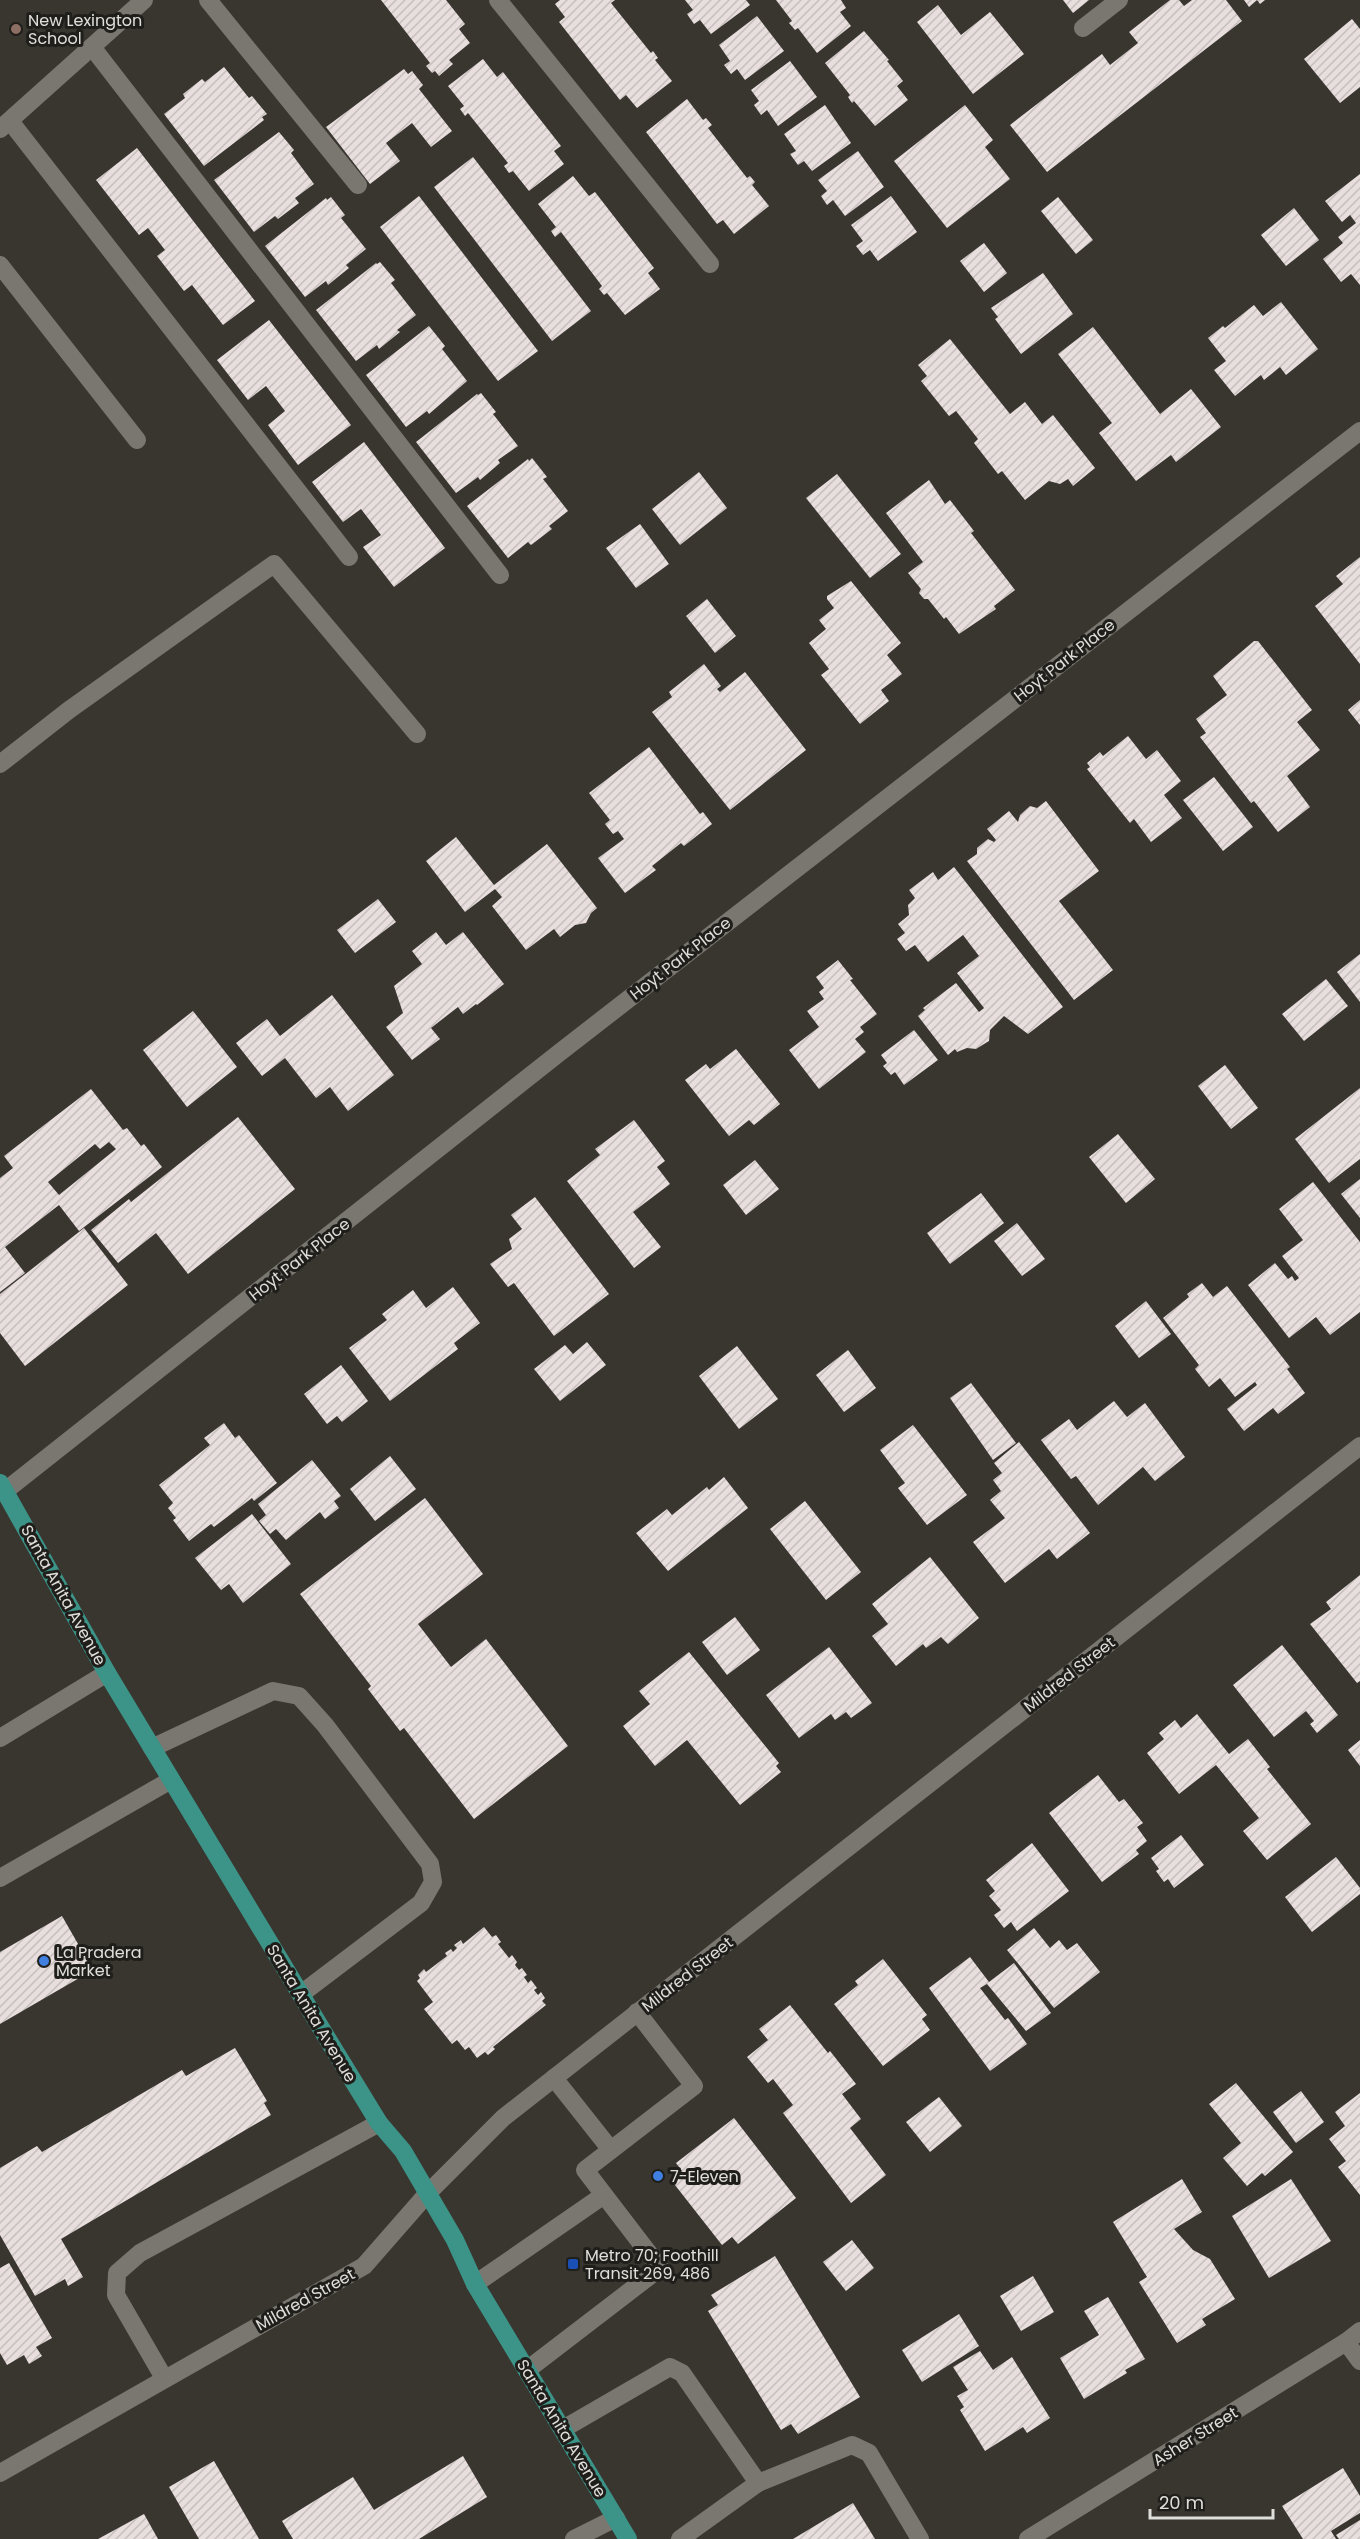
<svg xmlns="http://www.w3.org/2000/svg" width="1360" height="2539" font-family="Poppins,sans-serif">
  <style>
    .building { fill: url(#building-hatch); fill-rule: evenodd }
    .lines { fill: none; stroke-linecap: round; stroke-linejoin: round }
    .service { stroke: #7a7670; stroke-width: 18 }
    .minor { stroke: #7a7670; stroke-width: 18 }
    .tertiary { stroke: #7a7670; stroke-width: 18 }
    .primary { stroke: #3c9387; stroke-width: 18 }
    .education-dot { fill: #8d6e63; stroke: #1f1e1b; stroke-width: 2 }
    .shop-dot { fill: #3f7fe0; stroke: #1f1e1b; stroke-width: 2 }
    .transit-dot { fill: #1a4fb4; stroke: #1f1e1b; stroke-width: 2 }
    .labels { text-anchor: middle; stroke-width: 6; stroke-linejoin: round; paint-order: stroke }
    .poi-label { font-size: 16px; fill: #e0dedb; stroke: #1f1e1b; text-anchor: start }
    .street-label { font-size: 16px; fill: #e0dedb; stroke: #1f1e1b }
  </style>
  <defs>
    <pattern id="building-hatch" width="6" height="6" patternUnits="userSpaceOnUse" patternTransform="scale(1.5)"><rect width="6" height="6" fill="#e7dedd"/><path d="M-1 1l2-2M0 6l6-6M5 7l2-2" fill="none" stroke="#c6bfbe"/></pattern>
  </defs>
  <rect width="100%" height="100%" fill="#393630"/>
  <g class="building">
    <path d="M381 0H446L465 24 459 29 470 43 449 60 453 64 439 76 435 71 432 73 426 66 430 63Z"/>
    <path d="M560 0H615L611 3 651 53 653 51 658 58 655 60 672 81 637 108 626 95 620 100 559 22 565 17 555 4Z"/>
    <path d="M685 0H746L750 5 711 34 700 20 694 24 687 14 693 10Z"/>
    <path d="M776 0H841L846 8 840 12 851 26 817 53 798 28 795 30 789 23 792 21Z"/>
    <path d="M1063 0H1089L1073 13Z"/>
    <path d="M1170 0H1179L1184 6 1192 0H1226L1242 21 1047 172 1010 125 1102 54 1110 65 1138 43 1129 32Z"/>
    <path d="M1244 0H1265L1260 4 1257 0 1249 7Z"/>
    <path d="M938 5 961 35 990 12 1024 54 973 94 917 22Z"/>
    <path d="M757 16 784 51 745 80 737 69 731 74 724 65 730 61 719 45Z"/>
    <path d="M1352 19 1360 29V87L1340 103 1304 59Z"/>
    <path d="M864 31 889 60 887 61 903 81 897 86 908 100 875 126 854 101 852 103 848 97 850 95 825 63Z"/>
    <path d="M483 59 497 77 503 72 561 146 554 151 564 164 529 191 513 171 509 173 504 166 508 163 468 113 465 116 460 109 464 106 448 86Z"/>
    <path d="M790 61 817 97 778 126 767 110 761 115 754 105 759 101 751 90Z"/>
    <path d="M224 67 249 98 252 96 267 114 262 117 264 120 204 166 164 114 185 98 183 94 202 79 205 82Z"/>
    <path d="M404 69 408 74 412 71 423 85 419 89 452 131 431 147 412 123 386 143 400 161 370 184 326 127Z"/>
    <path d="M687 99 703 120 706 118 712 125 708 128 747 178 750 176 755 182 752 185 769 206 734 234 723 220 717 224 646 132Z"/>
    <path d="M825 105 851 143 812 171 804 161 798 165 790 154 796 151 784 134Z"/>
    <path d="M965 105 993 140 985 147 1010 179 947 228 894 161Z"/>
    <path d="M279 132 294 150 291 153 314 184 295 198 299 203 278 219 275 216 254 232 214 180Z"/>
    <path d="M137 148 255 301 223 325 192 285 184 291 157 256 165 250 148 228 139 235 96 180Z"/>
    <path d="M858 151 884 187 845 216 833 200 827 205 821 196 827 191 818 180Z"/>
    <path d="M473 157 591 311 552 341 434 187Z"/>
    <path d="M1360 174V285L1351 274 1341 282 1323 259 1343 243 1338 237 1356 223 1350 215 1342 222 1325 201Z"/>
    <path d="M573 176 589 196 595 192 654 268 648 273 660 289 625 315 607 293 604 295 599 289 602 286 561 232 555 237 551 231 556 227 538 204Z"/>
    <path d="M419 196 538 351 498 381 380 227Z"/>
    <path d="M891 196 917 232 878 261 870 250 863 255 856 246 863 241 851 225Z"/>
    <path d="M331 197 345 215 341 218 366 249 346 265 349 268 328 285 326 281 305 297 265 246 326 198 327 200Z"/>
    <path d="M1058 197 1093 240 1076 254 1041 211Z"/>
    <path d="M1294 208 1319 240 1286 266 1261 235Z"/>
    <path d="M984 243 1007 273 984 292 960 261Z"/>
    <path d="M380 262 395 280 391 283 416 315 397 330 400 332 379 349 377 345 356 361 316 310 376 263 377 264Z"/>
    <path d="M1043 273 1073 314 1021 354 995 319 998 317 991 308Z"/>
    <path d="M1281 302 1318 349 1286 375 1280 367 1264 380 1261 375 1235 396 1214 370 1226 361 1208 338 1223 326 1225 328 1254 305 1263 316Z"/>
    <path d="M269 320 351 425 298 465 268 425 285 411 266 386 248 400 217 360Z"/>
    <path d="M429 326 445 346 442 349 467 381 429 414 427 411 406 427 366 375Z"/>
    <path d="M1093 327 1160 414 1191 389 1221 427 1176 462 1171 455 1136 481 1099 433 1112 423 1058 354Z"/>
    <path d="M950 339 1010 414 1025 402 1042 424 1053 415 1095 468 1073 486 1068 479 1060 484 1049 481 1025 500 1002 471 998 474 974 443 978 439 956 411 949 416 921 381 927 376 918 365Z"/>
    <path d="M481 393 496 412 493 414 518 446 498 460 500 463 480 480 478 477 456 493 416 442 477 394 478 395Z"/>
    <path d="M364 442 445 548 394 587 363 547 381 535 361 509 343 522 312 482Z"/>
    <path d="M532 458 547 477 543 479 568 511 549 526 552 529 531 545 528 542 508 558 467 506 528 459 529 461Z"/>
    <path d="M699 472 727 508 680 545 652 509Z"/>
    <path d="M837 474 901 554 870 578 806 498Z"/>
    <path d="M929 480 945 504 950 500 974 531 971 533 1015 590 994 606 996 609 959 634 946 617 944 619 928 599H924L919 593 921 589 908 573 923 562 886 513Z"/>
    <path d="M640 524 669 564 636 588 606 548Z"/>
    <path d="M1360 557V664L1315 606 1343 584 1336 576Z"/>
    <path d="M851 581 901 643 887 655 902 674 881 690 889 701 860 724 821 675 829 669 809 643 826 629 819 620 834 608 827 599V596Z"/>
    <path d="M707 599 736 636 715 653 686 616Z"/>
    <path d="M1254 641H1258L1312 710 1297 722 1320 750 1287 776 1310 807 1278 832 1254 801 1251 803 1200 737 1206 733 1196 719 1227 695 1213 676Z"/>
    <path d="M704 664 721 686 717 689 720 692 745 672 806 750 730 810 652 712 672 697 669 692Z"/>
    <path d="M1360 700V725L1348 710Z"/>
    <path d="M1128 736 1146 759 1157 750 1181 781 1164 795 1182 818 1151 842 1134 819 1130 823 1087 769 1090 767 1087 763 1100 752 1103 756Z"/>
    <path d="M649 747 700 814 703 812 712 824 684 846 681 843 652 866 656 870 625 893 598 858 624 839 618 831 613 834 605 824 610 820 589 793Z"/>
    <path d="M1214 777 1253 827 1223 851 1183 800Z"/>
    <path d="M1046 801 1099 871 1059 901 1113 970 1074 1000 967 861 977 854V848L988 839 994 842 996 840 987 829 1009 811 1018 822 1020 815 1030 806 1037 808Z"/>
    <path d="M456 837 494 885 547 844 597 908 591 913 586 923 575 925 560 937 554 929 526 950 492 906 502 897 495 889 465 912 426 861Z"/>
    <path d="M954 867 1063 1007 1028 1034 1004 1016 990 1030 989 1041 976 1049 967 1048 957 1052 955 1049 948 1055 918 1016 925 1010 923 1008 956 983 979 1012 984 1008 957 973 979 956 963 935 928 962 915 945 906 951 897 939 905 933 898 924 909 915 908 905 915 898 909 890 933 872 938 880Z"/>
    <path d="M378 899 396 922 355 953 337 930Z"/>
    <path d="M436 932 446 945 463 932 504 984 477 1005 476 1004 463 1014 458 1007 431 1028 440 1039 412 1060 386 1027 403 1013 394 986 422 964 412 951Z"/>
    <path d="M1360 954V1002L1337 972Z"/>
    <path d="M838 960 853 979 850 980 877 1014 860 1027 864 1032 855 1039 866 1052 819 1089 789 1050 819 1027 807 1011 824 999 819 992 824 988 816 977Z"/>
    <path d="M1326 979 1348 1006 1304 1041 1282 1014Z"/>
    <path d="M332 995 394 1075 348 1111 330 1087 316 1098 285 1058 262 1076 236 1043 267 1019 280 1036Z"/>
    <path d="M193 1011 237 1067 187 1107 143 1050Z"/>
    <path d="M914 1030 938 1060 904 1085 895 1072 891 1075 883 1066 887 1063 881 1055Z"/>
    <path d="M736 1049 780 1104 754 1125 749 1120 729 1136 685 1080 706 1064 710 1069Z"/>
    <path d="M1225 1065 1258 1108 1231 1129 1198 1086Z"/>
    <path d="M1360 1088V1159L1329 1183 1295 1139Z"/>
    <path d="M91 1089 123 1130 127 1128 141 1146 144 1144 162 1167 79 1231 59 1205 5 1247 25 1273 0 1292V1178L13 1168 4 1156ZM109 1142 116 1149 59 1195 48 1182 95 1144 100 1149Z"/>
    <path d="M238 1117 295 1189 188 1274 156 1233 118 1263 91 1230 129 1199 131 1202Z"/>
    <path d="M634 1120 665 1161 657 1167 670 1184 633 1212 661 1247 634 1268 567 1181 600 1155 595 1149Z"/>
    <path d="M1118 1134 1155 1179 1126 1203 1089 1157Z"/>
    <path d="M755 1160 779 1189 746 1215 723 1185Z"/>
    <path d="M1360 1179V1218L1341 1194Z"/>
    <path d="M1313 1182 1360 1242V1312L1330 1335 1316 1317 1289 1338 1248 1285 1275 1263 1288 1279 1292 1276 1295 1281 1299 1278 1282 1256 1303 1240 1279 1209Z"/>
    <path d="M981 1193 1004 1223 950 1264 927 1233Z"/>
    <path d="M535 1197 609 1294 554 1336 514 1283 508 1287 490 1264 512 1249 509 1239 522 1229 511 1215Z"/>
    <path d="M1017 1223 1045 1259 1022 1276 994 1241Z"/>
    <path d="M84 1228 128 1285 25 1366 0 1333V1294Z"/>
    <path d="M1202 1283 1213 1297 1227 1286 1290 1367 1287 1369 1305 1393 1278 1414 1273 1408 1244 1431 1227 1409 1257 1385 1255 1382 1235 1397 1220 1378 1209 1387 1195 1369 1199 1365 1163 1318 1189 1297 1187 1294Z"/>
    <path d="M453 1287 480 1323 454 1343 458 1349 390 1401 349 1348 387 1320 382 1314 413 1290 426 1308Z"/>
    <path d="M1146 1301 1171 1334 1139 1358 1115 1326Z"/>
    <path d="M587 1342 606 1365 560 1401 534 1369 565 1345 573 1354Z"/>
    <path d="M737 1346 778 1399 739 1429 699 1376Z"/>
    <path d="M848 1350 876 1388 844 1412 816 1375Z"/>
    <path d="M341 1365 368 1401 342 1422 337 1416 327 1424 304 1394Z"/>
    <path d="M971 1383 1016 1443 993 1460 950 1398Z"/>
    <path d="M1114 1401 1127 1417 1145 1403 1185 1457 1155 1481 1143 1467 1098 1505 1076 1476 1071 1479 1041 1440 1069 1419 1077 1430Z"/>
    <path d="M224 1423 235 1438 239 1435 277 1483 254 1501 252 1498 214 1527 211 1524 189 1541 173 1520 176 1518 168 1508 173 1503 159 1485 210 1445 204 1438Z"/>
    <path d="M913 1425 967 1495 927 1525 898 1488 905 1483 880 1450Z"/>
    <path d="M1019 1442 1090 1533 1057 1559 1049 1549 1005 1583 973 1542 1005 1518 990 1500 1001 1491 993 1480 1002 1473 994 1463Z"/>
    <path d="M390 1456 416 1489 375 1521 350 1489Z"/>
    <path d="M312 1460 341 1496 334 1501 339 1508 325 1519 320 1512 286 1540 276 1529 270 1534 259 1521 266 1515 258 1504Z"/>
    <path d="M724 1477 748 1508 668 1571 636 1533 667 1509 672 1515 707 1487 709 1490Z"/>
    <path d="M425 1498 483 1574 418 1624 451 1667 486 1639 568 1746 474 1819 404 1728 400 1731 368 1689 371 1686 300 1594Z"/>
    <path d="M805 1501 861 1572 826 1600 770 1529Z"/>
    <path d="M252 1514 291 1564 243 1603 229 1584 221 1590 195 1558Z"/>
    <path d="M930 1557 979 1618 948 1644 941 1637 926 1648 923 1644 896 1666 872 1636 888 1624 872 1604Z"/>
    <path d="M1360 1575V1681L1357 1683 1310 1624 1331 1609 1326 1602Z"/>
    <path d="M735 1617 760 1650 727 1675 702 1642Z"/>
    <path d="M1282 1645 1338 1715 1317 1733 1310 1724 1314 1721 1306 1711 1274 1737 1233 1685Z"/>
    <path d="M829 1647 872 1703 851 1718 846 1712 835 1720 831 1714 799 1738 766 1695Z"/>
    <path d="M689 1652 779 1763 776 1766 781 1772 740 1805 687 1740 655 1766 623 1726 650 1704 639 1691Z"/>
    <path d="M1197 1714 1229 1754 1248 1739 1270 1767 1267 1769 1311 1824 1267 1860 1243 1831 1259 1818 1216 1765 1179 1794 1147 1753 1164 1739 1159 1733 1175 1720 1181 1728Z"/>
    <path d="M1360 1740V1766L1348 1750Z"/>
    <path d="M1098 1775 1119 1802 1124 1799 1143 1823 1137 1827 1147 1841 1136 1850 1139 1854 1102 1882 1049 1813Z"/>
    <path d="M1181 1835 1204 1865 1174 1888 1168 1879 1164 1882 1156 1871 1159 1869 1151 1858Z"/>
    <path d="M1032 1843 1069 1891 1017 1931 1011 1922 1004 1928 994 1915 1001 1910 989 1896 995 1891 986 1880Z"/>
    <path d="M1336 1857 1360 1888V1894L1312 1932 1285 1897Z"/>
    <path d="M62 1916 93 1970 0 2024V1952Z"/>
    <path d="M484 1927 492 1937 496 1935 501 1942 498 1944 509 1958 512 1955 517 1962 515 1965 519 1970 522 1968 527 1975 524 1977 528 1983 531 1980 537 1988 534 1990 538 1995 541 1992 545 1998 542 2001 546 2005 493 2047 495 2049 488 2055 485 2052 477 2058 469 2047 465 2050 457 2040 452 2044 424 2009 433 2002 417 1981 420 1978 418 1975 424 1969 426 1972 447 1956 445 1953 451 1949 453 1952 457 1948 454 1945 461 1940 463 1944Z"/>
    <path d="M1034 1928 1050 1948 1059 1940 1067 1950 1077 1943 1100 1972 1054 2008 1007 1950Z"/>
    <path d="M970 1957 989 1982 1014 1963 1051 2013 1026 2031 987 1984 980 1988 1005 2020 1008 2018 1027 2044 990 2071 929 1988Z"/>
    <path d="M883 1959 927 2015 922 2019 930 2030 883 2066 834 2004 858 1985 855 1981Z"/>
    <path d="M790 2005 828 2053 830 2051 856 2084 842 2094 861 2119 850 2128 886 2175 851 2203 783 2113 793 2105 773 2079 768 2083 747 2057 768 2040 759 2029Z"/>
    <path d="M235 2048 267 2101 264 2103 271 2115 61 2239 83 2277 68 2286 65 2279 35 2296 0 2235V2168L37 2146 42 2152 182 2070 186 2076Z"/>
    <path d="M1236 2083 1293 2152 1265 2176 1262 2173 1247 2186 1223 2158 1241 2143 1209 2104Z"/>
    <path d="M1301 2091 1324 2122 1296 2143 1273 2112Z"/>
    <path d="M1360 2093V2195L1338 2167 1346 2161 1329 2139 1345 2126 1335 2112Z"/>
    <path d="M939 2097 962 2126 930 2152 906 2122Z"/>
    <path d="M734 2118 796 2198 738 2244 732 2237 722 2245 671 2180 682 2171 676 2163Z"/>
    <path d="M1182 2179 1202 2212 1174 2229 1193 2250 1210 2259 1235 2299 1202 2319 1206 2325 1177 2343 1139 2282 1147 2277 1113 2222Z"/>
    <path d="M1291 2179 1331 2241 1269 2278 1232 2216Z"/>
    <path d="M852 2240 874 2268 846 2291 823 2262Z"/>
    <path d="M775 2256 860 2397 798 2434 791 2424 781 2430 708 2311 718 2305 711 2295Z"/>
    <path d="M9 2263 52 2338 36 2347 42 2356 29 2364 24 2355 7 2365 0 2353V2268Z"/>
    <path d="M1033 2276 1054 2312 1021 2331 1000 2296Z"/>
    <path d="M1108 2297 1145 2359 1125 2370 1127 2373 1084 2399 1060 2358 1099 2335 1084 2311Z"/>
    <path d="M959 2314 979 2346 922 2382 902 2350Z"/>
    <path d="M980 2351 993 2370 1012 2357 1050 2418 1027 2433 1023 2427 985 2451 960 2410 964 2407 957 2396 968 2390 953 2367Z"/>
    <path d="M463 2456 487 2497 419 2539H293L282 2521 353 2477 374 2510Z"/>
    <path d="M214 2461 259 2539H199L169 2487Z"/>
    <path d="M1343 2468 1360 2496V2513L1331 2531 1336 2539H1303L1282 2506Z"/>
    <path d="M853 2503 875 2539H793Z"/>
    <path d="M144 2514 158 2539H98Z"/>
    <path d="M1360 2520V2539H1339L1336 2535Z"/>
  </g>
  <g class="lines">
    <g class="service">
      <path d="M208 0 358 185"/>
      <path d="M498 0 710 264"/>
      <path d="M1083 28 1119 0"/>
      <path d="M92 47 500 575"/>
      <path d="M10 121 349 557"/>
      <path d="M0 265 137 440"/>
      <path d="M0 1738 107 1673"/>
      <path d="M152 1748 273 1691 299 1696 325 1725 430 1864 433 1882 421 1903 301 1994"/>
      <path d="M0 1878 171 1780"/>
      <path d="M554 2078 611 2150"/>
      <path d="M475 2284 604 2195"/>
      <path d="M527 2370 660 2268 585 2170 694 2086 637 2012"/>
      <path d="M164 2378 116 2295 117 2273 140 2253 379 2123"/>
      <path d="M563 2429 670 2367 682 2373 758 2483"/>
      <path d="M574 2539 616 2518"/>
      <path d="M680 2539 758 2483 852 2445 869 2453 920 2539"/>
    </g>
    <g class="minor">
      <path d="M0 129 144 0"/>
      <path d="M0 764 69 710 274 564 417 734"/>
      <path d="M5 1491 559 1053 1360 431"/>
      <path d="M0 2473 364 2266 427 2194 503 2118 1360 1446"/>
      <path d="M1028 2539 1346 2342 1360 2331"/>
    </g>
    <path class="tertiary" d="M1346 2342 1360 2361"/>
    <path class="primary" d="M0 1483 107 1673 330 2043 379 2123 403 2151 455 2240 475 2284 628 2539"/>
  </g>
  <circle class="education-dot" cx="16" cy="29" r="6"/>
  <g class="shop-dot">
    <circle cx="44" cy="1961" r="6"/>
    <circle cx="658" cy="2176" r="6"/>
  </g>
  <rect class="transit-dot" x="567" y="2258" width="12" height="12" rx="3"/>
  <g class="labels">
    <g class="poi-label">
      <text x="28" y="26">New Lexington<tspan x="28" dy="18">School</tspan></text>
      <text x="56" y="1958">La Pradera<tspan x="56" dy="18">Market</tspan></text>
      <text x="670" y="2182">7-Eleven</text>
      <text x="585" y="2261">Metro 70; Foothill<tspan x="585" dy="18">Transit 269, 486</tspan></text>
    </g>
    <g class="street-label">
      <text transform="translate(1064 660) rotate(-38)" y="6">Hoyt Park Place</text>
      <text transform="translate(680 958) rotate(-38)" y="6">Hoyt Park Place</text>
      <text transform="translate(299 1259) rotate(-38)" y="6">Hoyt Park Place</text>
      <text transform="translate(64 1595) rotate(61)" y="6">Santa Anita Avenue</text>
      <text transform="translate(1069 1674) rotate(-38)" y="6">Mildred Street</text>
      <text transform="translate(687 1974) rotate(-38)" y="6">Mildred Street</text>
      <text transform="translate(312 2013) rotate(59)" y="6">Santa Anita Avenue</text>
      <text transform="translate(305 2299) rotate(-29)" y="6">Mildred Street</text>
      <text transform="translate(562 2428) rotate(59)" y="6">Santa Anita Avenue</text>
      <text transform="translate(1195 2436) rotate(-32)" y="6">Asher Street</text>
    </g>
  </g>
  <path d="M1150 2509v9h123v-9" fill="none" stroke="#e0dedb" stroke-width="3"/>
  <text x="1159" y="2509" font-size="18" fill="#e0dedb" stroke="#1f1e1b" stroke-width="4.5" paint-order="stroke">20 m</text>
</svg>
